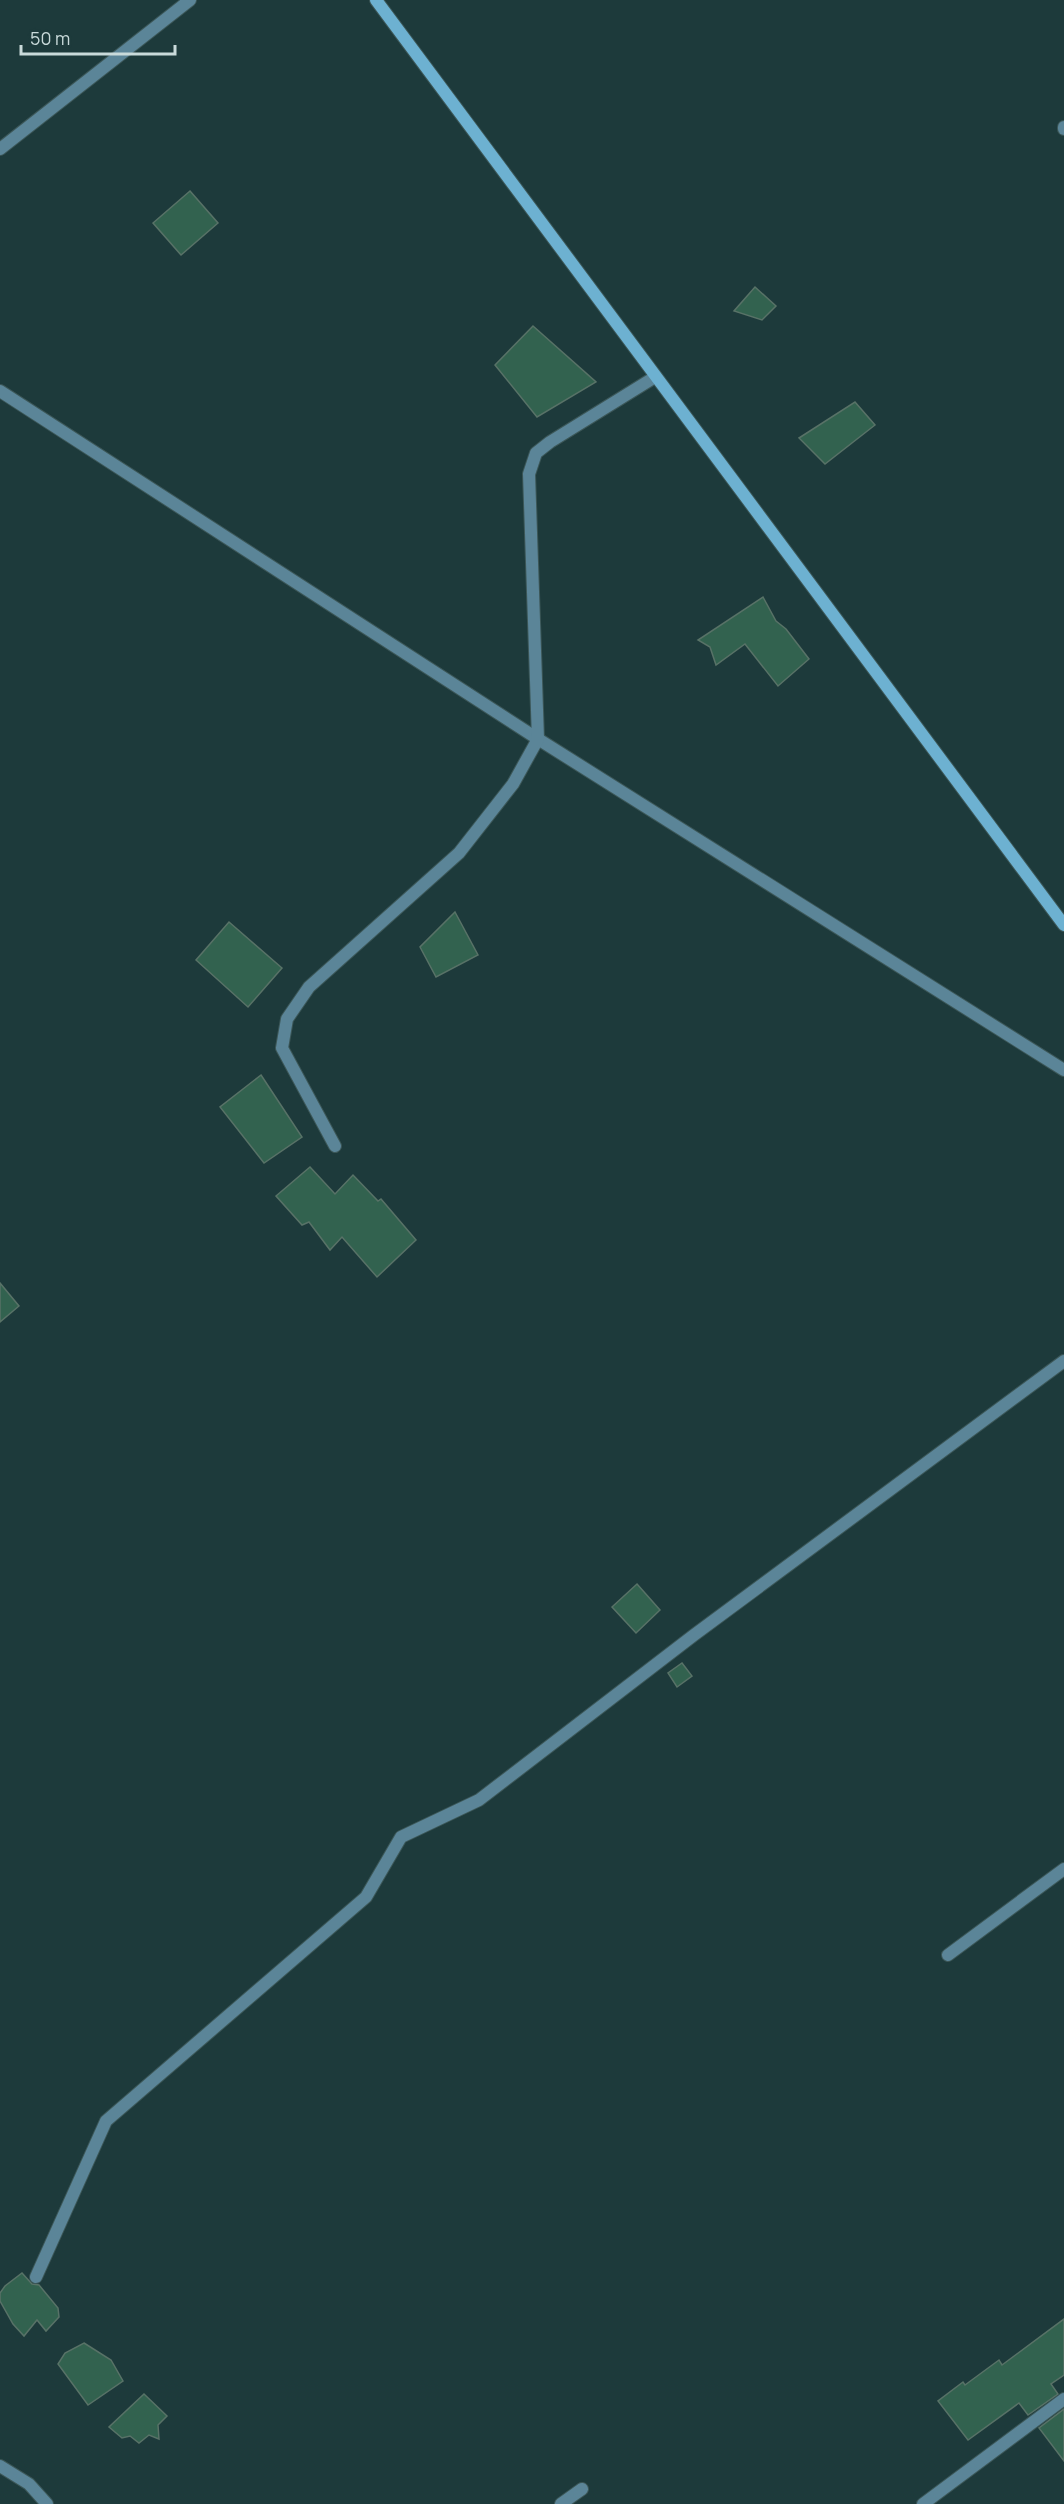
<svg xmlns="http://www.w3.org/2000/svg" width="1064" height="2504" font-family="Manrope,sans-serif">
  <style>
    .building { fill: #32624f; stroke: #587267; stroke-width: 1.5 }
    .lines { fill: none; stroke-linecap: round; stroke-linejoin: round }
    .street-casing { stroke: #3c5758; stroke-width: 14 }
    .secondary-casing { stroke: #3c5758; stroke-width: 14 }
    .street { stroke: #5b8598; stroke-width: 12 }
    .secondary { stroke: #6db1d1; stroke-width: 12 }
  </style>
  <rect width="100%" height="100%" fill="#1d3a3b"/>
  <g class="building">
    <path d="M190 191 218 223 181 255 153 223Z"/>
    <path d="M755 287 776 306 762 320 734 311Z"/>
    <path d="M533 326 596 382 537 417 495 365Z"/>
    <path d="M855 402 875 425 825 464 799 438Z"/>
    <path d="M763 597 776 621 786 629 809 659 778 686 745 644 716 665 710 647 698 640Z"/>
    <path d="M455 912 478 955 436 977 420 947Z"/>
    <path d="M229 922 282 968 248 1007 196 960Z"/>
    <path d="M261 1075 302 1137 264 1163 220 1107Z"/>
    <path d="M310 1167 335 1194 353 1175 378 1201 381 1199 416 1240 377 1277 342 1237 330 1250 309 1222 302 1225 276 1196Z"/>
    <path d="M0 1283 19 1306 0 1322Z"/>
    <path d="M637 1584 660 1610 636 1633 612 1607Z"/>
    <path d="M682 1663 692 1676 677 1687 668 1673Z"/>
    <path d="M22 2273 32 2284 39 2285 58 2308 59 2317 46 2331 37 2320 24 2336 13 2324 0 2301V2293L5 2286Z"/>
    <path d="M1064 2319V2375L1051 2384 1058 2394 1028 2415 1019 2403 968 2440 938 2401 963 2382 965 2385 999 2360 1002 2365Z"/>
    <path d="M84 2343 111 2360 123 2381 88 2405 58 2364 65 2353Z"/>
    <path d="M144 2394 167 2416 158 2425 159 2439 149 2435 139 2443 130 2436 122 2438 109 2427Z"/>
    <path d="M1064 2409V2461L1039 2428Z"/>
  </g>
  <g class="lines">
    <defs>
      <g id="street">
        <path d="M1064 127V129"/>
        <path d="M0 149 190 0"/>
        <path d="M0 391 538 739 1064 1070"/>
        <path d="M335 1146 282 1048 287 1019 309 987 459 853 513 784 538 739 529 474 536 453 550 442 655 377"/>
        <path d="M948 1955 1064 1869"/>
        <path d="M36 2277 106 2121 366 1897 401 1837 479 1800 694 1635 1064 1361"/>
        <path d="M0 2466 29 2484 47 2504"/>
        <path d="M561 2504 582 2489"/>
        <path d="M923 2504 1064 2399"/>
      </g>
      <path id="secondary" d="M376 0 1064 925"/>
    </defs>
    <use href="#street" class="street-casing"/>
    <use href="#secondary" class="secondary-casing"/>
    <use href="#street" class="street"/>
    <use href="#secondary" class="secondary"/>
  </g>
  <path d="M21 45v9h154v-9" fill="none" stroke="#c9dada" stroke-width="3"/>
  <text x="30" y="45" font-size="18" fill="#c9dada" stroke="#1d3a3b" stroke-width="4.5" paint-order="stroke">50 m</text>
</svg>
